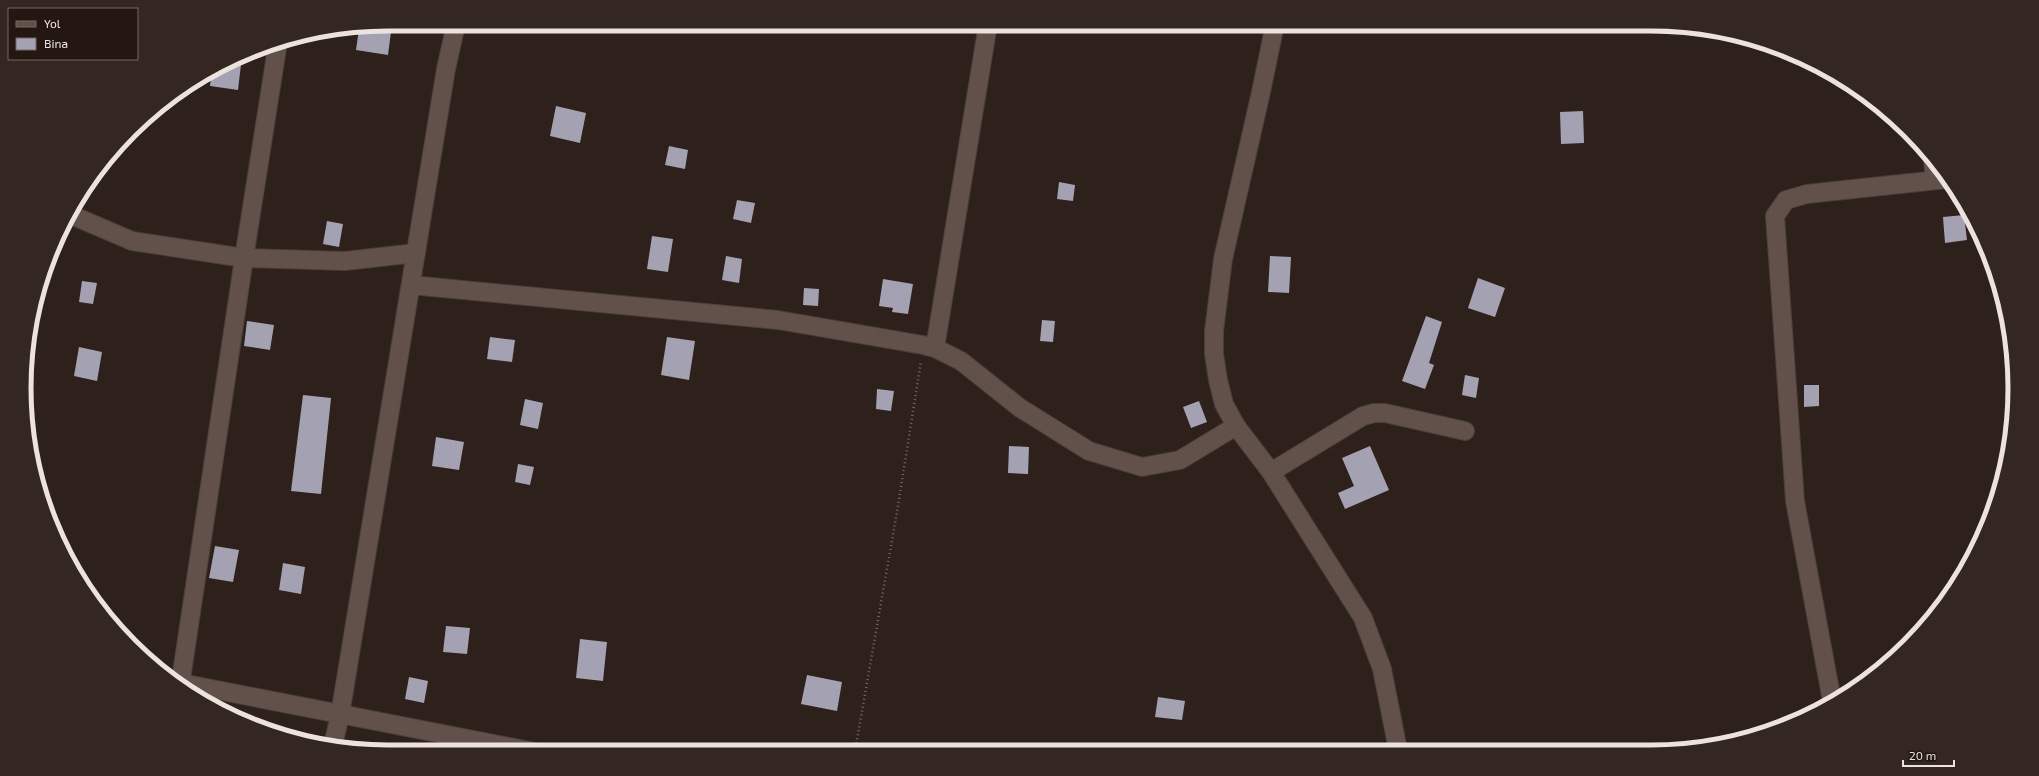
<svg xmlns="http://www.w3.org/2000/svg" width="2039" height="776" font-family="'Exo 2',sans-serif">
  <style>
    .building { fill: #a4a2b2 }
    .lines { fill: none; stroke-linecap: round; stroke-linejoin: round }
    .minor-casing { stroke: #493e39; stroke-width: 20 }
    .path { stroke: #776b66; stroke-width: 2.5; stroke-dasharray: 1 3; stroke-linecap: butt }
    .minor { stroke: #61514a; stroke-width: 18 }
    .rim { fill: none; stroke: #ece3df; stroke-width: 5 }
  </style>
  <rect width="100%" height="100%" fill="#2e201a"/>
  <g class="building">
    <path d="M392 24 388 55 356 50 359 29Z"/>
    <path d="M242 56 238 90 210 86 212 70Z"/>
    <path d="M556 106 586 113 580 143 550 136Z"/>
    <path d="M1583 111 1584 143 1561 144 1560 112Z"/>
    <path d="M669 146 688 150 685 169 665 165Z"/>
    <path d="M1059 182 1075 185 1073 201 1057 199Z"/>
    <path d="M737 200 755 203 751 223 733 219Z"/>
    <path d="M1964 215 1967 240 1945 243 1943 217Z"/>
    <path d="M327 221 343 224 339 247 323 244Z"/>
    <path d="M652 236 673 239 668 272 647 269Z"/>
    <path d="M726 256 742 259 739 283 722 280Z"/>
    <path d="M1270 256 1291 257 1289 293 1268 292Z"/>
    <path d="M1478 278 1505 288 1495 317 1468 308Z"/>
    <path d="M883 279 913 284 908 314 892 312 893 308 879 306Z"/>
    <path d="M82 281 97 283 93 304 79 302Z"/>
    <path d="M804 288 819 289 818 306 803 305Z"/>
    <path d="M1426 316 1442 322 1429 363 1434 365 1425 389 1402 381Z"/>
    <path d="M1042 320 1055 321 1053 342 1040 341Z"/>
    <path d="M247 321 274 325 270 350 244 346Z"/>
    <path d="M490 337 515 340 512 362 487 359Z"/>
    <path d="M667 337 695 341 689 380 661 375Z"/>
    <path d="M79 347 102 352 97 381 74 376Z"/>
    <path d="M1465 375 1479 378 1476 398 1462 395Z"/>
    <path d="M1804 385H1819V406L1804 407Z"/>
    <path d="M877 389 894 391 891 411 876 409Z"/>
    <path d="M303 395 331 398 321 494 291 491Z"/>
    <path d="M525 399 543 403 538 429 520 425Z"/>
    <path d="M1199 401 1207 422 1191 428 1183 407Z"/>
    <path d="M436 437 464 442 459 470 432 466Z"/>
    <path d="M1009 446 1029 447 1028 474 1008 473Z"/>
    <path d="M1370 446 1389 490 1345 509 1338 493 1354 486 1342 458Z"/>
    <path d="M518 464 534 467 530 485 515 482Z"/>
    <path d="M215 546 239 550 233 582 209 578Z"/>
    <path d="M283 563 305 567 301 594 279 590Z"/>
    <path d="M446 626 470 628 467 654 443 652Z"/>
    <path d="M580 639 607 642 603 681 576 678Z"/>
    <path d="M807 675 842 682 837 711 801 704Z"/>
    <path d="M409 677 428 681 424 703 405 699Z"/>
    <path d="M1158 697 1185 701 1182 720 1155 717Z"/>
  </g>
  <g class="lines">
    <defs>
      <g id="minor">
        <path d="M1275 24 1261 92 1223 259 1214 331V354L1218 380 1224 404 1236 426 1271 472 1363 618 1382 669 1398 750"/>
        <path d="M1933 160 1935 180"/>
        <path d="M69 214 132 241 244 258 345 261 416 253"/>
        <path d="M411 285 778 320 923 345 935 348 961 361 1020 408 1089 451 1142 467 1180 460 1236 426"/>
        <path d="M935 348 988 24"/>
        <path d="M1271 472 1363 416 1374 413H1385L1465 431"/>
        <path d="M181 683 535 752"/>
        <path d="M180 686 244 258 278 42"/>
        <path d="M1832 701 1795 501 1775 216 1786 200 1807 194 1947 179"/>
        <path d="M333 745 340 715 446 69 456 24"/>
      </g>
    </defs>
    <use href="#minor" class="minor-casing"/>
    <path class="path" d="M855 751 897 512 921 361"/>
    <use href="#minor" class="minor"/>
  </g>
  <path d="M0 0H2039V776H0ZM388 31H1651A357 357 0 0 1 2008 388V388A357 357 0 0 1 1651 745H388A357 357 0 0 1 31 388V388A357 357 0 0 1 388 31Z" fill="#342721" fill-rule="evenodd"/>
  <path class="rim" d="M388 31H1651A357 357 0 0 1 2008 388V388A357 357 0 0 1 1651 745H388A357 357 0 0 1 31 388V388A357 357 0 0 1 388 31Z"/>
  <rect x="8" y="8" width="130" height="52" fill="#241711" stroke="#746963"/>
  <rect x="16" y="21" width="20" height="6" fill="#61514a" stroke="#746963"/>
  <text x="44" y="28" font-size="12" fill="#ece3df">Yol</text>
  <rect x="16" y="38" width="20" height="12" fill="#a4a2b2" stroke="#746963"/>
  <text x="44" y="48" font-size="12" fill="#ece3df">Bina</text>
  <path d="M1903 760v6h51v-6" fill="none" stroke="#ece3df" stroke-width="2"/>
  <text x="1909" y="760" font-size="12" fill="#ece3df" stroke="#241711" stroke-width="3" paint-order="stroke">20 m</text>
</svg>
